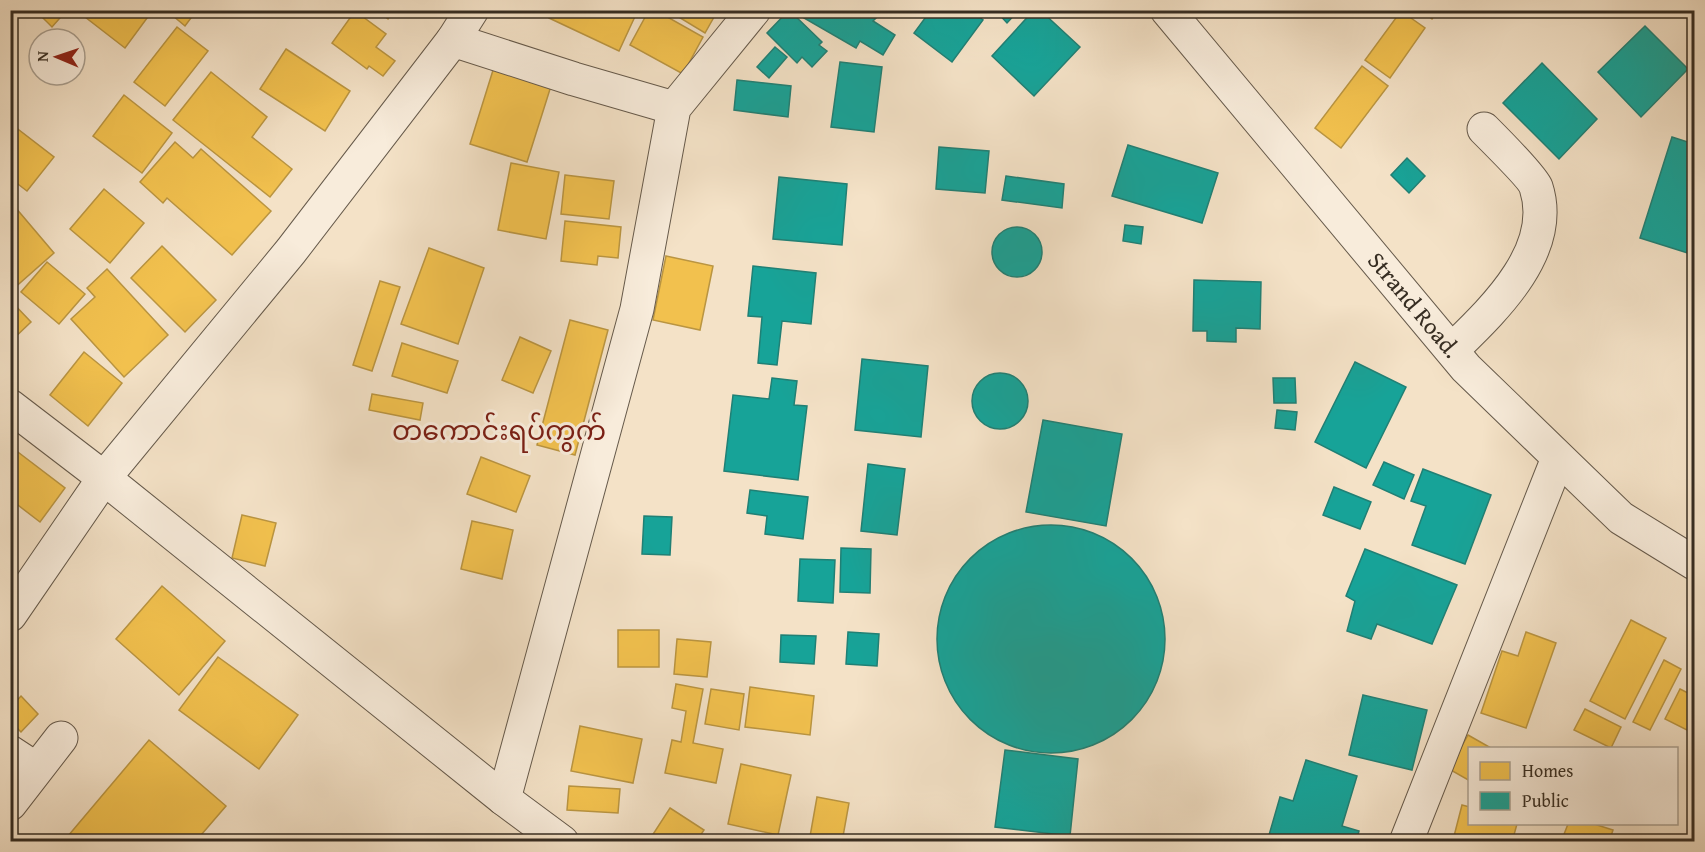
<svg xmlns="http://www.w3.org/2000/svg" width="1705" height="852" font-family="'Gentium Book Plus','Noto Sans Myanmar',serif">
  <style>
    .homes { fill: #f2c14e; stroke: #ba9541; stroke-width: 1.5 }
    .public { fill: #17a398; stroke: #208075; stroke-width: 1.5 }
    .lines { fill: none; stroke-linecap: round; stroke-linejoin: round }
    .minor-casing { stroke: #665a4b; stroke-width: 35 }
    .minor { stroke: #f8ecdb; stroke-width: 33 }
    .labels { text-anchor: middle; stroke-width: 6; stroke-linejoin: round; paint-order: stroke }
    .street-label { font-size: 24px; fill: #362d22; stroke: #f8ecdb }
    .quarter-label { font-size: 27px; fill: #7a1f14; stroke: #f8ecdb }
  </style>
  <rect width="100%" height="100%" fill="#f4e2c7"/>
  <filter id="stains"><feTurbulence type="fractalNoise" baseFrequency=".00333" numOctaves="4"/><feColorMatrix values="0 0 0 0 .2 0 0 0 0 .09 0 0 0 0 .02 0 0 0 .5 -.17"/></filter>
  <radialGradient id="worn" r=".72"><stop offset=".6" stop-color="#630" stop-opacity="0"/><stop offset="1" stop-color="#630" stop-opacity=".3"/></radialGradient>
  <g class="homes">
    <path d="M35 10H67L52 27Z"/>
    <path d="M76 10H153L125 48Z"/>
    <path d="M166 10H197L185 26Z"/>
    <path d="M376 10H393L388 19Z"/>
    <path d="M552 10H638L619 51 549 18Z"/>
    <path d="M649 10H655L703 37 683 74 630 45Z"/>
    <path d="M667 10H718L705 33Z"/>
    <path d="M1421 10H1438L1432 19Z"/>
    <path d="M355 11 386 34 376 47 395 61 383 76 369 66 367 69 332 43Z"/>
    <path d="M1401 11 1425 28 1390 78 1365 60Z"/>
    <path d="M177 27 208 51 165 106 134 82Z"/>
    <path d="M286 49 350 91 325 131 260 89Z"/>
    <path d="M1362 66 1388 86 1341 148 1315 128Z"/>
    <path d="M494 67 551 86 527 162 470 144Z"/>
    <path d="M211 72 267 117 252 137 292 169 270 197 173 120Z"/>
    <path d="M124 95 172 133 142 173 93 136Z"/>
    <path d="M10 123 54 157 27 191 10 178Z"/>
    <path d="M175 142 193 158 201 149 271 211 232 255 167 198 163 203 140 182Z"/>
    <path d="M511 163 559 172 546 239 498 230Z"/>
    <path d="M565 175 614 181 609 219 561 214Z"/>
    <path d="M104 189 144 223 110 263 70 229Z"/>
    <path d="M15 207 54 253 12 290 10 288V211Z"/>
    <path d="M565 221 621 227 618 258 598 256 597 265 561 261Z"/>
    <path d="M162 246 216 300 185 332 131 278Z"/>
    <path d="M429 248 484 268 458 344 401 324Z"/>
    <path d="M666 256 713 266 700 330 653 320Z"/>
    <path d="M47 262 85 294 59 324 21 292Z"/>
    <path d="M107 269 168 335 124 377 71 319 95 297 87 288Z"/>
    <path d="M380 281 400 287 372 371 353 365Z"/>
    <path d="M10 300 31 322 10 342Z"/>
    <path d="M570 320 608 330 575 455 537 445Z"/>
    <path d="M520 337 551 351 533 393 502 380Z"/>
    <path d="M402 343 458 361 447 393 392 376Z"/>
    <path d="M84 352 122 383 88 426 50 395Z"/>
    <path d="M372 394 423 403 420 420 369 410Z"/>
    <path d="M10 446 65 488 40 522 10 499Z"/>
    <path d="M481 457 530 476 516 512 467 494Z"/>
    <path d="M242 515 276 523 265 566 232 558Z"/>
    <path d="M472 521 513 530 502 579 461 569Z"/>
    <path d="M162 586 225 641 179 695 116 639Z"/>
    <path d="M1631 620 1666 638 1625 719 1590 701Z"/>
    <rect x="618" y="630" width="41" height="37"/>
    <path d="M1526 632 1556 643 1526 728 1481 713 1502 651 1518 656Z"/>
    <path d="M677 639 711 642 707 677 674 674Z"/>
    <path d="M218 657 298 715 259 769 179 710Z"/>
    <path d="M1664 660 1681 669 1650 730 1633 722Z"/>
    <path d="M676 684 703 689 693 743 723 749 716 783 665 773 672 740 681 742 686 711 672 708Z"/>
    <path d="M750 687 814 696 810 735 745 727Z"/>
    <path d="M711 689 744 694 739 730 705 724Z"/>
    <path d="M1680 689 1694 696V716L1687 730 1665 719Z"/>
    <path d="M21 696 38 714 21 732 10 721V708Z"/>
    <path d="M1585 709 1621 727 1611 748 1574 730Z"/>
    <path d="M580 726 642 739 633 783 571 771Z"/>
    <path d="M1468 735 1491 748H1470V781L1449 769Z"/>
    <path d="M149 740 226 806 195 842H74L68 836Z"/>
    <path d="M741 764 791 775 778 835 728 824Z"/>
    <path d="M569 786 620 789 618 813 567 810Z"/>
    <path d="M817 797 849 803 842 842H809Z"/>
    <path d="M1462 805 1470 807V824H1517L1512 842 1453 840Z"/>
    <path d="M670 808 704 830 696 842H648Z"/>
    <path d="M1568 824H1594L1613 830 1609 842H1561Z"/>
  </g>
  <g class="public">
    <path d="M789 10 822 42 819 45 827 51 812 67 802 57 797 63 767 33Z"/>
    <path d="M799 10H864L876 18 873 21 895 35 883 55 860 41 856 48 797 14Z"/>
    <path d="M931 10H970L983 20 952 62 914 33Z"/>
    <path d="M995 10H1019L1007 23Z"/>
    <path d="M1034 10H1040L1080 47 1034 96 992 56Z"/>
    <path d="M1645 26 1688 69 1641 117 1598 72Z"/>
    <path d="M775 47 787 57 769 78 757 67Z"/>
    <path d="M840 62 882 67 874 132 831 127Z"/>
    <path d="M1542 63 1597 119 1559 159 1503 103Z"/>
    <path d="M737 80 791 86 788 117 734 110Z"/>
    <path d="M1672 137 1694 144V255L1640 238Z"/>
    <path d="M1128 145 1218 173 1202 223 1112 196Z"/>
    <path d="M939 147 989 151 985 193 936 189Z"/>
    <path d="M1407 158 1425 176 1409 193 1391 175Z"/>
    <path d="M1006 176 1064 184 1062 208 1002 200Z"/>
    <path d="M779 177 847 184 842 245 773 239Z"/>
    <path d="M1125 225 1143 227 1141 244 1123 241Z"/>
    <circle cx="1017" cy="252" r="25"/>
    <path d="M753 266 816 273 811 324 782 321 777 365 758 363 762 317 748 316Z"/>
    <path d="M1194 280 1261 282 1260 329 1236 328V342L1207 341V331H1193Z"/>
    <path d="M862 359 928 366 921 437 855 430Z"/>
    <path d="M1355 362 1406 387 1366 468 1315 442Z"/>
    <circle cx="1000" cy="401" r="28"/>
    <path d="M772 378 797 381 794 405 807 406 798 480 724 471 733 395 769 399Z"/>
    <path d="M1273 378H1295L1296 403H1274Z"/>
    <path d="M1277 410 1297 412 1295 430 1275 428Z"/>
    <path d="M1043 420 1122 434 1106 526 1026 512Z"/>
    <path d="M1384 462 1414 475 1404 499 1373 485Z"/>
    <path d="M868 464 905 469 897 535 861 531Z"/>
    <path d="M1423 469 1491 495 1465 564 1412 545 1426 506 1411 501Z"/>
    <path d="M1334 487 1371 502 1360 529 1323 515Z"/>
    <path d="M750 490 808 497 803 539 765 534 767 516 747 513Z"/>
    <path d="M644 516 672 517 670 555 642 554Z"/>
    <circle cx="1051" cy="639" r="114"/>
    <path d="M841 548 871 549 870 593 840 592Z"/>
    <path d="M1365 549 1457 585 1432 644 1377 624 1371 639 1347 631 1355 601 1346 596Z"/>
    <path d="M800 559 835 560 833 603 798 601Z"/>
    <path d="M848 632 879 634 877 666 846 664Z"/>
    <path d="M781 635 816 636 814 664 780 662Z"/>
    <path d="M1363 695 1427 710 1412 770 1349 755Z"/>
    <path d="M1005 750 1078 759 1070 836 995 827Z"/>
    <path d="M1306 760 1357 776 1342 826 1359 831 1356 842H1267L1280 797 1293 801Z"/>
  </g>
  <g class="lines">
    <defs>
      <g id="minor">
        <path d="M1167 10 1466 368 1621 518 1694 563"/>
        <path d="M453 40 574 79 674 108"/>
        <path d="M1452 350C1492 311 1557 251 1536 187 1533 178 1494 139 1484 129"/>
        <path d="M10 406 104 478 504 799 562 842"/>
        <path d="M10 615 104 478 291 251 453 40 472 10"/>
        <path d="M10 752 36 769"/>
        <path d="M504 799 637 309 674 108 754 10"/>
        <path d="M10 804 61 738"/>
        <path d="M1406 842 1558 458"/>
      </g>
    </defs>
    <use href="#minor" class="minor-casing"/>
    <use href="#minor" class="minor"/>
  </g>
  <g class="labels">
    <g class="street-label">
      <text transform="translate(1414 305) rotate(50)" y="8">Strand Road.</text>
    </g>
    <g class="quarter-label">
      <text x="499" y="440">တကောင်းရပ်ကွက်</text>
    </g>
  </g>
  <rect width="1705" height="852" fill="none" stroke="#f4e2c7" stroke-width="36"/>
  <rect x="12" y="12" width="1681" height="828" fill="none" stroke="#362d22" stroke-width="3"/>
  <rect x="18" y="18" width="1669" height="816" fill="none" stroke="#362d22" stroke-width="1.5"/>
  <rect x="1468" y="747" width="210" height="78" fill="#f8ecdb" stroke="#aaa091" stroke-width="1.5"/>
  <rect x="1480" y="762" width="30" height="18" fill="#f2c14e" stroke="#aaa091" stroke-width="1.5"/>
  <text x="1522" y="777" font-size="18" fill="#362d22">Homes</text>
  <rect x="1480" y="792" width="30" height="18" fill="#17a398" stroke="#aaa091" stroke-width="1.5"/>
  <text x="1522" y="807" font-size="18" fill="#362d22">Public</text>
  <g transform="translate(57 57) rotate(272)"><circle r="28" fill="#f8ecdb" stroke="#aaa091" stroke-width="1.5"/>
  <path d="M0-4.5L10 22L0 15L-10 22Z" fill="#8f2418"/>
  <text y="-9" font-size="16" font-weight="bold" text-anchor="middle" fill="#362d22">N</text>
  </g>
  <rect width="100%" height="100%" filter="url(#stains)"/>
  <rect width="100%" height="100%" fill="url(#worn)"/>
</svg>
